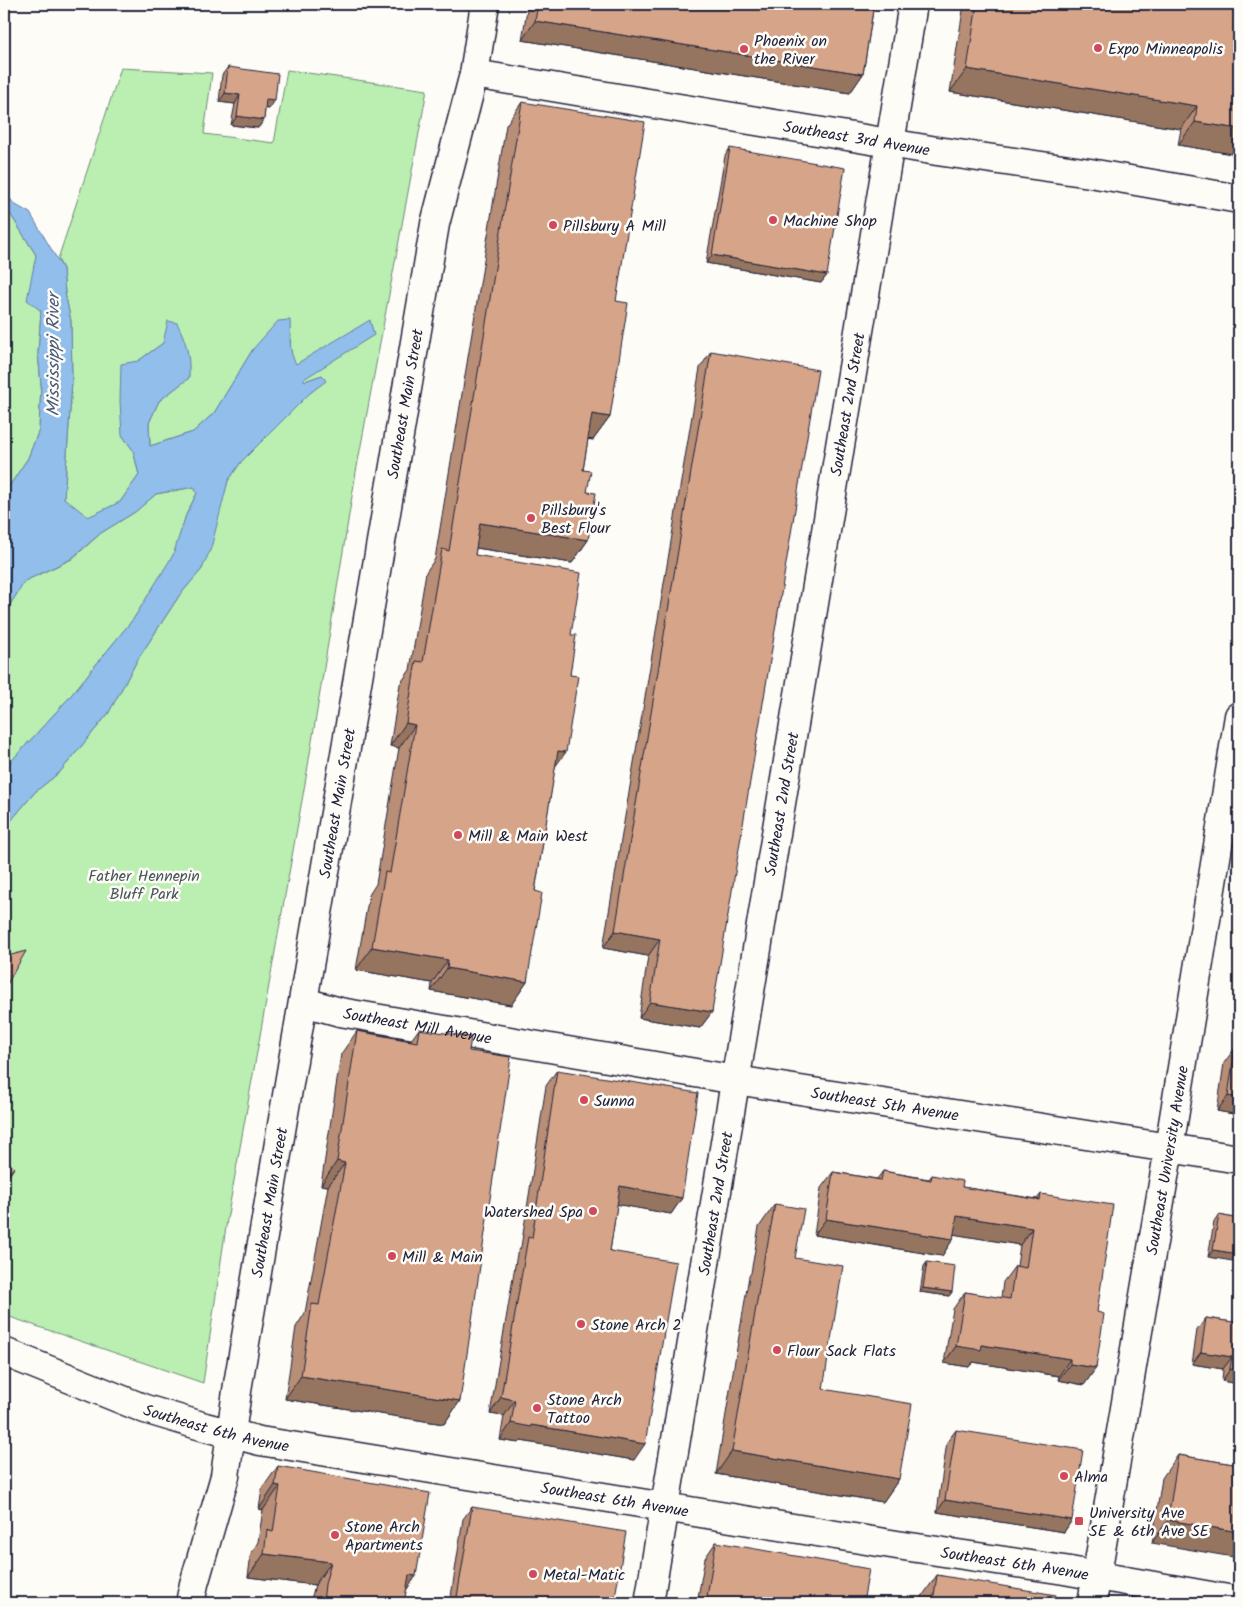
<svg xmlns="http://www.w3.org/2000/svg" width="1243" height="1607" font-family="Kalam,sans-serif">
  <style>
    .green { fill: #baefb1; stroke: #6e8876 }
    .water { fill: #91beeb; stroke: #6580a5 }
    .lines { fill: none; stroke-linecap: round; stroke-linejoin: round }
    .minor-casing { stroke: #22223b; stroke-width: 31 }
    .major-casing { stroke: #22223b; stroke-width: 31 }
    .minor { stroke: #fdfcf7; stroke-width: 28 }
    .major { stroke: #fdfcf7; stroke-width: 28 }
    .wall { fill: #b88e76; stroke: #22223b }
    .shaded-wall { fill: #967460; stroke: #22223b }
    .building { fill: #d6a589; stroke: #22223b }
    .poi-dot { fill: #d1495b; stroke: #fdfcf7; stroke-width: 2 }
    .labels { text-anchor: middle; stroke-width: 5; stroke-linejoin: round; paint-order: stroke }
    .poi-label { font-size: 16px; fill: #22223b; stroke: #fdfcf7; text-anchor: start }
    .street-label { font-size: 16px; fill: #22223b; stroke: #fdfcf7 }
    .park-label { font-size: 16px; fill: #485558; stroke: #fdfcf7 }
    .water-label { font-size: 18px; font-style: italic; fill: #495979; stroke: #fdfcf7 }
  </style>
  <rect width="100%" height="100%" fill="#fdfcf7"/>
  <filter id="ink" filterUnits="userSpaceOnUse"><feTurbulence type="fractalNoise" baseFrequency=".02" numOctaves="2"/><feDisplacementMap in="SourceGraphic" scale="10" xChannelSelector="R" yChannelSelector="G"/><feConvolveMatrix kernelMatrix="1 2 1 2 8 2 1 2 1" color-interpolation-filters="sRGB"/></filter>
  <g filter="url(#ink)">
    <g class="green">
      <path d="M121 68 212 73 204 134 274 143 287 70 427 90 356 472 306 778 227 1220 203 1383 4 1315V829L35 792 60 772 108 714 138 659 179 596 202 569 228 481 241 462 310 393 325 381 322 375 305 381 290 355 291 334 253 349 214 413 193 432 150 446 149 423 159 401 189 378 163 343 138 361 122 435 133 450 139 475 120 502 88 518 64 499 72 381 71 321 65 293 63 269 58 259Z"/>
      <path d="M4 204 36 255 41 311 38 353 41 384 39 430 28 458 4 494Z"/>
      <path d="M194 487 197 493 186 515 174 555 134 618 68 699 4 769V614L25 581 72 559 101 533 135 512 156 494Z"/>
    </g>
    <path class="water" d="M4 190 14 204 30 213 63 269 65 293 71 321 72 381 64 498 88 517 120 502 139 475 133 450 122 435 120 401 121 364 138 361 163 343 168 321 177 323C187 343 190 356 189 378L159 401 149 423 150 446 193 432 214 413 253 349 278 321 290 320C291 336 288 351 296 364L370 320 374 335 304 379 305 381 322 375 326 381 310 393 241 462 228 481 211 548 202 569 179 596 138 659 108 714 60 772 35 792 4 829V769L68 699 134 618 173 555 186 515 197 493 194 487 156 494 135 512 101 533 71 559 25 581 4 614V494L28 458 39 430 41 384 38 353 41 311 27 300 36 255 4 204Z"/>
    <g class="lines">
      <defs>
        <g id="minor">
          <path id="s1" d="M474 74 937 151 1090 173 1239 199"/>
          <path id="s2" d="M304 1002 340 1012 736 1080 1239 1159"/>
          <path id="s3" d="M4 1352 145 1409 205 1427 260 1441 897 1545 1064 1570 1239 1601"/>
          <path id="s4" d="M190 1603 194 1584 225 1476 238 1384 435 224 474 74 485 4"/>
          <path id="s5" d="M649 1603 913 4"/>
        </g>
        <g id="major">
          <path id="s6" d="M1092 1603 1169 1148 1239 716"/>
        </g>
      </defs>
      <use href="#minor" class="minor-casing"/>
      <use href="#major" class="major-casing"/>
      <use href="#minor" class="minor"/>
      <use href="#major" class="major"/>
    </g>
    <g class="wall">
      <path d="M528 4H874L863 74 850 93 522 40Z"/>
      <path d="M964 4H1239V155L1178 145 1181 129 950 92Z"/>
      <path d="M228 67 275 100 269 109 265 108 264 120 258 128 231 125 235 104 219 102 222 75Z"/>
      <path d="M522 102 616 301 610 417 593 440 588 439 583 470 587 492 588 540 572 563 476 548 475 555 571 635 570 675 555 767 535 891 527 982 511 1005 431 991 432 983 356 970 369 895 376 884 399 748 390 746 400 684 410 670 426 572 435 559 506 125Z"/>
      <path d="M730 148 827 275 821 283 706 263 725 156Z"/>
      <path d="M711 351 712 1012 700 1028 639 1018 648 956 603 948 700 368Z"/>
      <path d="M419 1029 469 1051 460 1401 444 1424 285 1399 296 1327 305 1313 328 1186 321 1185 341 1054 357 1031 411 1040Z"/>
      <path d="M1239 1031V1115L1217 1111 1224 1063 1235 1048H1236Z"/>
      <path d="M557 1070 682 1198 671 1214 617 1204 610 1251 634 1460 521 1441 519 1443 500 1440 504 1416 490 1414 517 1254 521 1247 546 1086Z"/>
      <path d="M883 1171 929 1179 932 1175 962 1187 1037 1199 1041 1194 1097 1312 1096 1368 1084 1385 1058 1380 1059 1376 973 1362 969 1367 944 1363 953 1309 965 1292 1001 1298 1003 1282 1015 1266H1017L1020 1245 954 1234 953 1239 942 1256 814 1235 821 1188 833 1172 877 1179Z"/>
      <path d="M775 1204 795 1258 823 1389 899 1479 883 1502 716 1474 749 1276 751 1273 759 1227Z"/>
      <path d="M1219 1215 1239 1219 1208 1257 1214 1222Z"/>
      <path d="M927 1262 952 1292 949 1296 920 1292 924 1266Z"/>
      <path d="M1206 1318 1239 1323V1384L1222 1381 1223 1369 1192 1364 1197 1330Z"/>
      <path d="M956 1430 1072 1520 1064 1532 937 1512 947 1442Z"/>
      <path d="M1178 1455 1239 1465 1152 1543 1162 1478Z"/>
      <path d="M278 1466 416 1576 406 1590 404 1603H310L315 1585 248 1577 251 1554 258 1542 263 1510 259 1509 262 1489Z"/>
      <path d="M472 1507 614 1603H450L463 1519Z"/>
      <path d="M716 1542 863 1603H697L705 1558Z"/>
      <path d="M937 1575 1055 1603H920L921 1598Z"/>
    </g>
    <g class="shaded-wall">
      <path d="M535 21 863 74 850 93 522 40Z"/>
      <path d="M967 69 1197 106 1181 129 950 92Z"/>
      <path d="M225 93 240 95 235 104 219 102Z"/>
      <path d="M266 99 275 100 269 109 261 108Z"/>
      <path d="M237 116 264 120 258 128 231 125Z"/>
      <path d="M1195 122 1239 129V155L1178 145Z"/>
      <path d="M712 255 827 275 821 283 706 263Z"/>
      <path d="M592 414 610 417 593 440 576 437Z"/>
      <path d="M480 523 588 540 572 563 464 546Z"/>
      <path d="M406 723 415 725 399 748 390 746Z"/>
      <path d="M558 751 566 752 549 775Z"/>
      <path d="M615 931 660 939 648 956 603 948Z"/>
      <path d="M372 947 448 960 432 983 356 970Z"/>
      <path d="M447 968 527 982 511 1005 431 991Z"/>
      <path d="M650 1002 712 1012 700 1028 639 1018Z"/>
      <path d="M1228 1096 1239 1098V1115L1217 1111Z"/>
      <path d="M337 1161 345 1163 328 1186 321 1185Z"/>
      <path d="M14 1168 8 1177 4 1180V1177Z"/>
      <path d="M620 1186 682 1198 671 1214 609 1203Z"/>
      <path d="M957 1216 1032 1228 1020 1245 946 1233Z"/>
      <path d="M826 1219 953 1239 942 1256 814 1235Z"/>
      <path d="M1213 1250 1239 1254V1262L1208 1257Z"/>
      <path d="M923 1288 952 1292 949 1296 920 1292Z"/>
      <path d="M982 1345 1070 1359 1059 1376 973 1362 969 1367 944 1363 956 1346Z"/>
      <path d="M1201 1352 1232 1357 1223 1369 1192 1364Z"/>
      <path d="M1070 1364 1096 1368 1084 1385 1058 1380Z"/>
      <path d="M1230 1369 1239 1370V1384L1222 1381Z"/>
      <path d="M301 1376 460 1401 444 1424 285 1399Z"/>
      <path d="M501 1397 515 1400 504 1416 490 1414Z"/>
      <path d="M511 1423 531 1425 645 1444 634 1460 521 1441 519 1443 500 1440Z"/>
      <path d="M732 1451 899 1479 883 1502 716 1474Z"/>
      <path d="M275 1485 280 1486 263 1510 259 1509Z"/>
      <path d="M945 1500 1072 1520 1064 1532 937 1512Z"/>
      <path d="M1168 1520 1239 1532V1558L1152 1543Z"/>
      <path d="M264 1554 331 1562 315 1585 248 1577Z"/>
      <path d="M409 1575 416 1576 400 1599Z"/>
    </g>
    <g class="building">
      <path d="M538 4H874L863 74 535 21Z"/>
      <path d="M977 4H1239V129L1195 122 1197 106 967 69Z"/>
      <path d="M228 67 278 74 275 100 266 99 264 120 237 116 240 95 225 93Z"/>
      <path d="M522 102 645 122 616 301 628 303 610 417 592 414 583 470 591 471 587 492 596 493 588 540 480 523 475 555 581 573 571 635H576L570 675 578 676 566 752 558 751 535 891 542 893 527 982 447 968 448 960 372 947 385 872 390 873 415 725 406 723 416 661 423 662 442 549 449 551Z"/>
      <path d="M730 148 845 168 827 275 712 255Z"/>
      <path d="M711 351 818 370 712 1012 650 1002 660 939 615 931Z"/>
      <path d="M26 951 11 977 4 990V957Z"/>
      <path d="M419 1029 471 1037 469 1051 511 1057 460 1401 301 1376 312 1304 319 1305 345 1163 337 1161 357 1031 417 1042Z"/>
      <path d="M1235 1048 1239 1049V1098L1228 1096Z"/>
      <path d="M557 1070 698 1093 682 1198 620 1186 610 1251 676 1262 645 1444 531 1425V1427L511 1423 515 1400 501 1397 528 1237 532 1238Z"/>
      <path d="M4 1157 14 1168 4 1177Z"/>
      <path d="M883 1171 931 1180 932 1175 963 1181 962 1187 1040 1200 1041 1194 1113 1205 1097 1312 1104 1314 1096 1368 1070 1364V1359L982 1345 981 1350 956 1346 965 1292 1010 1299 1015 1266 1026 1268 1032 1228 957 1216 953 1239 826 1219 833 1172 881 1180Z"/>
      <path d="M775 1204 804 1209 795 1258 843 1266 823 1389 912 1404 899 1479 732 1451 765 1253H766Z"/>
      <path d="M1219 1215 1239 1219V1254L1213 1250Z"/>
      <path d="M927 1262 955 1266 952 1292 923 1288Z"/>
      <path d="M1206 1318 1239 1323V1370L1230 1369 1232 1357 1201 1352Z"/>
      <path d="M956 1430 1083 1450 1072 1520 945 1500Z"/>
      <path d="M1178 1455 1239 1465V1532L1168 1520Z"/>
      <path d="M278 1466 430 1493 416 1576 409 1575 404 1603H323L325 1584 331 1562 264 1554 267 1530 273 1532 280 1486 275 1485Z"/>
      <path d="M472 1507 626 1532 614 1603H456Z"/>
      <path d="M716 1542 869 1569 863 1603H706Z"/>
      <path d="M937 1575 1056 1595 1055 1603H933Z"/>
    </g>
  </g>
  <g class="poi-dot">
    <circle cx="1098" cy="48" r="5"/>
    <circle cx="744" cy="49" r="5"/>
    <circle cx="773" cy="220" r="5"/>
    <circle cx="553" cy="225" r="5"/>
    <circle cx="531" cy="518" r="5"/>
    <circle cx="458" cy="835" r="5"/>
    <circle cx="584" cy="1100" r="5"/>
    <circle cx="593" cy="1211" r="5"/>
    <circle cx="392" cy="1256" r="5"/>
    <circle cx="581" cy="1324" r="5"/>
    <circle cx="777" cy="1350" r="5"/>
    <circle cx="537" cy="1408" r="5"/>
    <circle cx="1064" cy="1476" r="5"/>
    <rect x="1074" y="1516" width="10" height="10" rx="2.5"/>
    <circle cx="335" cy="1535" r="5"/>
    <circle cx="533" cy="1574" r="5"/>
  </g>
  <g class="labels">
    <g class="poi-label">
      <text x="754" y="46">Phoenix on<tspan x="754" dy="18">the River</tspan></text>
      <text x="1108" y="54">Expo Minneapolis</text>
      <text x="783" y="226">Machine Shop</text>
      <text x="563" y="231">Pillsbury A Mill</text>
      <text x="541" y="515">Pillsbury's<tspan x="541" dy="18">Best Flour</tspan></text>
      <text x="468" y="841">Mill &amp; Main West</text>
      <text x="594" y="1106">Sunna</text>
      <text x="583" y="1217" text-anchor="end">Watershed Spa</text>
      <text x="402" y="1262">Mill &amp; Main</text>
      <text x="591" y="1330">Stone Arch 2</text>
      <text x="787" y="1356">Flour Sack Flats</text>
      <text x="547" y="1405">Stone Arch<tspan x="547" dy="18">Tattoo</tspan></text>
      <text x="1074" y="1482">Alma</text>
      <text x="1089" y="1518">University Ave<tspan x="1089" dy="18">SE &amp; 6th Ave SE</tspan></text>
      <text x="345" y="1532">Stone Arch<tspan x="345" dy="18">Apartments</tspan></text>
      <text x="543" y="1580">Metal-Matic</text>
    </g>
    <g class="street-label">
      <text dy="6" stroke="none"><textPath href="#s1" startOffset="388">Southeast 3rd Avenue</textPath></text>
      <text dy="6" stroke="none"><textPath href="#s4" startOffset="1219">Southeast Main Street</textPath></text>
      <text dy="6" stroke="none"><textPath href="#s5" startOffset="1215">Southeast 2nd Street</textPath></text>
      <text dy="6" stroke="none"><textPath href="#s4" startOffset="814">Southeast Main Street</textPath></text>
      <text dy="6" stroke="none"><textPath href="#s5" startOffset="810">Southeast 2nd Street</textPath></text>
      <text dy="6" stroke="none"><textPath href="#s2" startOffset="116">Southeast Mill Avenue</textPath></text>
      <text dy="6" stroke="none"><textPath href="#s2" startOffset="590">Southeast 5th Avenue</textPath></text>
      <text dy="6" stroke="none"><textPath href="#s6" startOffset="449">Southeast University Avenue</textPath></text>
      <text dy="6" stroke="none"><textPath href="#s4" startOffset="409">Southeast Main Street</textPath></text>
      <text dy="6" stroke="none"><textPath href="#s5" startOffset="405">Southeast 2nd Street</textPath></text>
      <text dy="6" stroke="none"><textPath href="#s3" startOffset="226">Southeast 6th Avenue</textPath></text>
      <text dy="6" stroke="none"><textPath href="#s3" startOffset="631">Southeast 6th Avenue</textPath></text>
      <text dy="6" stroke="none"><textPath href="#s3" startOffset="1036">Southeast 6th Avenue</textPath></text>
    </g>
    <g class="park-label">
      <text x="144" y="881">Father Hennepin<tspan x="144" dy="18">Bluff Park</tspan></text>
    </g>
    <g class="water-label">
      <text transform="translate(53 355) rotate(-90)" y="6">Mississippi River</text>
    </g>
  </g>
  <rect width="1243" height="1607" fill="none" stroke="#fdfcf7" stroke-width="20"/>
  <rect x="10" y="10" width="1223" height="1587" fill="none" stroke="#22223b" stroke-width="2" filter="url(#ink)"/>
</svg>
